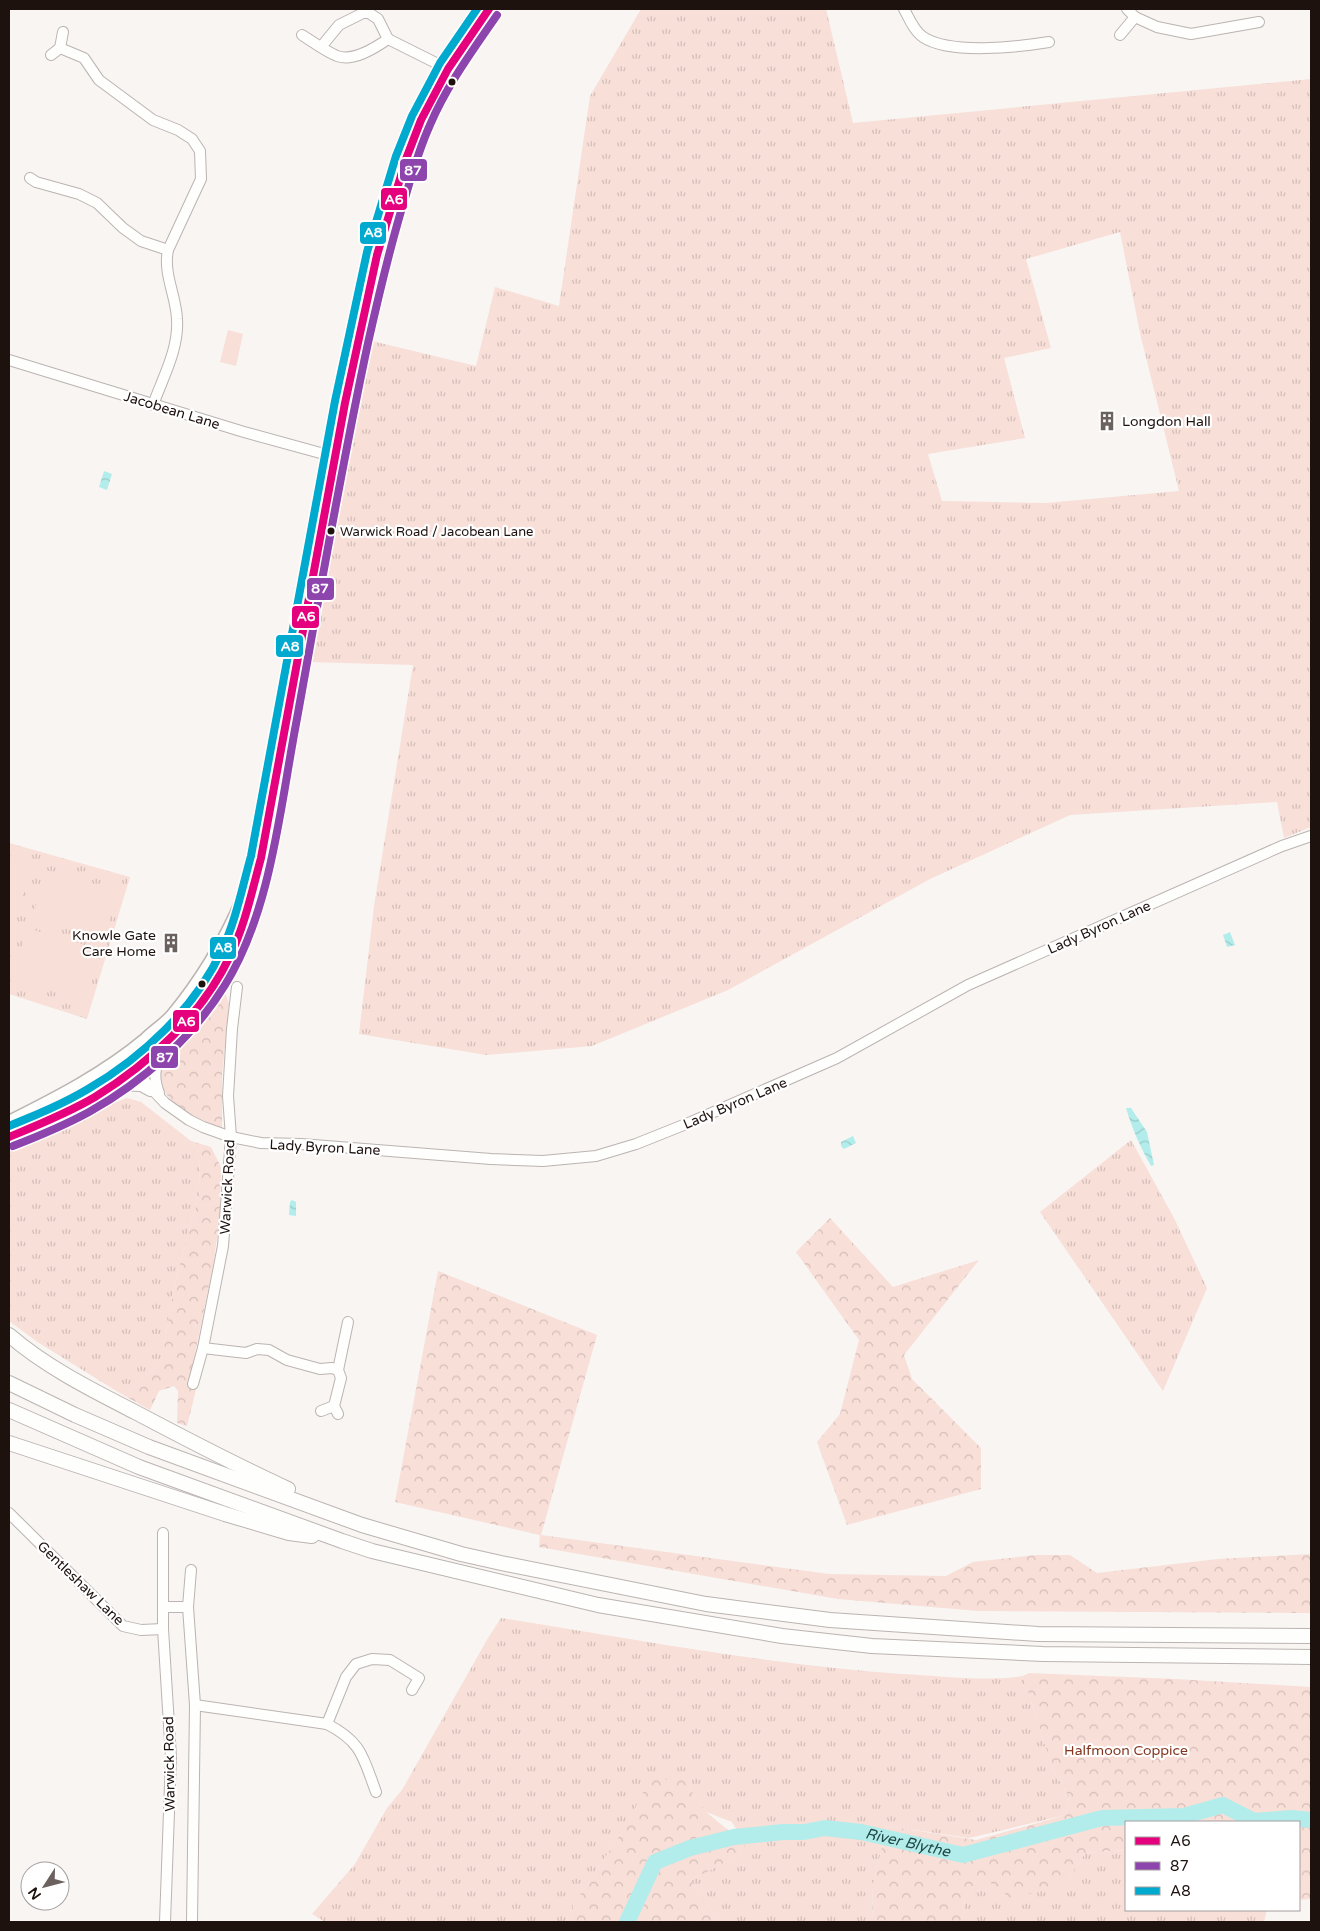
<svg xmlns="http://www.w3.org/2000/svg" width="1320" height="1931" font-family="'Varela Round',sans-serif">
  <style>
    .grass { fill: url(#grass-tufts); fill-rule: evenodd }
    .forest { fill: url(#forest-crowns) }
    .garden { fill: #f8dfd8 }
    .water { fill: url(#water-waves) }
    .lines { fill: none; stroke-linecap: round; stroke-linejoin: round }
    .river { stroke: #b2edeb; stroke-width: 16 }
    .minor-casing { stroke: #bbb4b1; stroke-width: 12 }
    .major-casing { stroke: #bbb4b1; stroke-width: 15 }
    .highway-casing { stroke: #bbb4b1; stroke-width: 16 }
    .minor { stroke: #fefefd; stroke-width: 10 }
    .major { stroke: #fefefd; stroke-width: 12 }
    .highway { stroke: #fefefd; stroke-width: 14 }
    .bus-1-casing { stroke: #fff; stroke-width: 11 }
    .bus-2-casing { stroke: #fff; stroke-width: 11 }
    .bus-3-casing { stroke: #fff; stroke-width: 11 }
    .bus-1 { stroke: #e5007d; stroke-width: 8 }
    .bus-2 { stroke: #8e44ad; stroke-width: 8 }
    .bus-3 { stroke: #00a9ce; stroke-width: 8 }
    .bus-dot { fill: #1e120f; stroke: #fff; stroke-width: 2 }
    .labels { text-anchor: middle; stroke-width: 4.5; stroke-linejoin: round; paint-order: stroke }
    .bus-label { font-size: 13px; fill: #1e120f; stroke: #fff; text-anchor: start }
    .street-label { font-size: 14px; fill: #1e120f; stroke: #fff }
    .poi-label { font-size: 14px; fill: #1e120f; stroke: #fff; text-anchor: start }
    .park-label { font-size: 14px; fill: #84361f; stroke: #fff }
    .water-label { font-size: 15px; font-style: italic; fill: #214948; stroke: #fff }
    .line-badge { stroke: #fff; stroke-width: 2 }
    .badge-label { font-size: 14px; text-anchor: middle; font-weight: bold; fill: #fff }
  </style>
  <defs>
    <pattern id="grass-tufts" width="24" height="20" patternUnits="userSpaceOnUse" patternTransform="scale(1.25)"><rect width="24" height="20" fill="#f8dfd8"/><path d="M3 7l-1-3M5 7V3M7 7l1-3M15 17l-1-3M17 17v-4M19 17l1-3" fill="none" stroke="#d4beb8"/></pattern>
    <pattern id="forest-crowns" width="20" height="18" patternUnits="userSpaceOnUse" patternTransform="scale(1.25)"><rect width="20" height="18" fill="#f8dfd8"/><path d="M2 6a3 3 0 1 1 6 0M12 15a3 3 0 1 1 6 0" fill="none" stroke="#d4beb8"/></pattern>
    <pattern id="water-waves" width="16" height="10" patternUnits="userSpaceOnUse" patternTransform="scale(1.25)"><rect width="16" height="10" fill="#b2edeb"/><path d="M0 5q4-4 8 0t8 0" fill="none" stroke="#99cac8"/></pattern>
  </defs>
  <rect width="100%" height="100%" fill="#f9f5f3"/>
  <g class="grass">
    <path d="M641 9H826L853 123 1311 79V827L1284 838 1277 802 1070 815 930 879 728 990 592 1046 486 1055 359 1034 374 906 413 665 308 662 372 341 476 366 495 287 559 306 590 96ZM1120 232 1140 333 1179 491 1046 503 942 501 928 454 1025 438 1004 358 1051 348 1026 259Z"/>
    <path d="M9 843 130 877 87 1019 9 994Z"/>
    <path d="M127 1098 141 1102 191 1141 199 1153 200 1192 175 1282 161 1363 123 1395 39 1343 9 1321V1152L101 1108Z"/>
    <path d="M1131 1140 1174 1218 1207 1288 1163 1391 1040 1212Z"/>
    <path d="M501 1618C634 1639 768 1665 902 1674 942 1676 983 1682 1023 1676L1053 1770 1069 1796 1066 1815 969 1838 887 1826 873 1885 872 1922H719L691 1880 738 1856 745 1844 732 1822 706 1812 683 1779 620 1835 574 1904 565 1922H325L312 1914 355 1864 387 1808 402 1790 488 1638Z"/>
    <path d="M1126 1850V1910H1267L1264 1922H962L965 1897 980 1875 1065 1884 1085 1853Z"/>
  </g>
  <g class="forest">
    <path d="M219 992H225L229 1004 222 1076V1129L177 1108 161 1087 160 1073 173 1047Z"/>
    <path d="M191 1141 211 1147 221 1167 220 1216 213 1266 189 1383 196 1390 187 1426 177 1423 178 1391 174 1386 159 1391 150 1410 123 1395 161 1363 175 1282 200 1192 199 1153Z"/>
    <path d="M830 1218 893 1287 979 1260 904 1355 912 1379 981 1448V1489L847 1525 817 1442 840 1414 859 1340 796 1252Z"/>
    <path d="M438 1271 597 1335 541 1535 829 1574 946 1576 973 1562 1035 1555H1070L1097 1573 1218 1559 1311 1554V1613L978 1611 838 1599 539 1547 540 1535 395 1502Z"/>
    <path d="M1029 1673 1176 1679 1311 1687V1899L1299 1900V1822H1126V1850L1085 1853 1065 1884 1012 1899 980 1875 965 1897 962 1922H872L873 1885 887 1826 976 1840 1066 1815 1069 1796 1053 1770 1023 1676Z"/>
    <path d="M683 1779 706 1812 745 1844 738 1856 691 1880 719 1922H565L574 1904 620 1835 650 1780Z"/>
  </g>
  <g class="garden">
    <path d="M228 330 243 334 236 366 220 362Z"/>
    <path d="M9 858 32 866 9 938Z"/>
    <path d="M46 870 118 891 104 940 32 919Z"/>
    <path d="M27 928 99 949 85 999 13 978Z"/>
  </g>
  <g class="water">
    <path d="M104 471 112 474 107 490 99 487Z"/>
    <path d="M1230 932 1235 945 1227 947 1223 935Z"/>
    <path d="M1126 1108H1131L1147 1132 1154 1165 1151 1166C1140 1147 1132 1128 1126 1108Z"/>
    <path d="M853 1136 856 1143 844 1149 841 1146V1142Z"/>
    <path d="M292 1200 296 1202V1216L289 1215 290 1202Z"/>
  </g>
  <g class="lines">
    <path class="river" id="s1" d="M627 1922 655 1862 690 1848 734 1837 783 1832H804L825 1828 861 1832 963 1855 1102 1818 1184 1816 1223 1805 1254 1821 1291 1818 1311 1820"/>
    <defs>
      <g id="minor">
        <path d="M904 9C909 18 914 31 923 37 950 55 1018 47 1049 42"/>
        <path d="M1127 9 1135 17 1157 27 1191 34 1259 22"/>
        <path d="M302 35C313 42 325 51 337 56 353 62 375 48 388 39L448 69"/>
        <path d="M1120 35 1135 17"/>
        <path d="M321 47 339 25 363 13H369L378 19 388 39"/>
        <path d="M60 48 63 32"/>
        <path d="M51 55 60 48 84 58 99 80 153 120 178 130 192 139 200 151 201 179 168 250C163 274 176 295 177 319 179 349 163 377 153 405"/>
        <path d="M30 178 36 182 79 194 97 203 123 228 141 241 168 250"/>
        <path d="M9 360 244 432 335 457"/>
        <path d="M133 1069 165 1103 189 1120 203 1127 231 1137 261 1143 301 1144 491 1159 543 1161 596 1156 636 1144 691 1122 837 1058 968 985 1282 846 1311 836"/>
        <path d="M113 1085 141 1086 150 1091"/>
        <path d="M159 1093C151 1073 157 1061 167 1044"/>
        <path d="M203 1348 246 1353 257 1349 269 1350 287 1360 320 1369 332 1368 338 1370 341 1378 334 1406 338 1414"/>
        <path d="M338 1370 348 1322"/>
        <path d="M193 1384 203 1348 223 1246 231 1137 228 1096 232 1029 237 987"/>
        <path d="M321 1411 334 1406"/>
        <path d="M9 1513 123 1626 141 1630 163 1629"/>
        <path d="M163 1533V1629L171 1757 165 1922"/>
        <path d="M191 1570 188 1607 195 1705 192 1922"/>
        <path d="M164 1607H188"/>
        <path d="M195 1705 327 1724 346 1677 356 1664 372 1659 390 1660 419 1678 412 1690"/>
        <path d="M327 1724C362 1742 363 1757 376 1792"/>
      </g>
      <g id="major">
        <path d="M9 1122C57 1098 104 1074 146 1039 154 1031 164 1025 172 1016 201 981 225 941 243 899"/>
        <path d="M9 1137C38 1125 68 1113 95 1097 156 1060 216 1000 241 931 249 908 254 882 261 858L345 403 377 255 406 159 421 120 448 69 489 9"/>
      </g>
      <g id="highway">
        <path d="M9 1335C46 1367 92 1390 135 1412 186 1439 236 1465 288 1489"/>
        <path d="M9 1383 75 1415 149 1447 362 1525 461 1554 501 1563 706 1604 830 1620 1038 1634 1311 1636"/>
        <path d="M9 1410 139 1467 342 1541 372 1551 598 1605 782 1636 872 1646 1043 1654 1311 1657"/>
        <path d="M9 1443 225 1514 289 1533 312 1536"/>
      </g>
    </defs>
    <use href="#minor" class="minor-casing"/>
    <use href="#major" class="major-casing"/>
    <use href="#highway" class="highway-casing"/>
    <use href="#minor" class="minor"/>
    <use href="#major" class="major"/>
    <use href="#highway" class="highway"/>
    <defs>
      <path id="bus-1" d="M9 1137C38 1125 68 1113 95 1097 150 1063 202 1015 230 956 245 925 252 891 261 858L345 403 377 255 406 159 421 120 448 69 489 9"/>
      <path id="bus-2" d="M13 1146C39 1136 65 1125 89 1112 143 1082 193 1037 225 985 271 911 280 808 296 724 319 597 341 469 368 343 379 294 390 246 405 198 412 174 419 149 430 125 447 85 473 50 497 15"/>
      <path id="bus-3" d="M9 1126C36 1115 63 1104 88 1089 143 1057 195 1008 222 950 236 920 242 888 251 856L335 401 367 252 396 156 412 116 440 63 477 9"/>
    </defs>
    <use href="#bus-1" class="bus-1-casing"/>
    <use href="#bus-2" class="bus-2-casing"/>
    <use href="#bus-3" class="bus-3-casing"/>
    <use href="#bus-1" class="bus-1"/>
    <use href="#bus-2" class="bus-2"/>
    <use href="#bus-3" class="bus-3"/>
  </g>
  <defs>
    <symbol id="building-bare" viewBox="-9 -9 18 18"><path d="M-4-6H4V6H1V3H-1V6H-4ZM-2.5-4.3h1.7v1.8h-1.7ZM.8-4.3h1.7v1.8H.8ZM-2.5-1h1.7V.8h-1.7ZM.8-1h1.7V.8H.8Z" fill="#6b615f" stroke="#fff" stroke-width="2.5" paint-order="stroke"/></symbol>
  </defs>
  <g fill-rule="evenodd">
    <use href="#building-bare" x="1093" y="407" width="28" height="28"/>
    <use href="#building-bare" x="157" y="929" width="28" height="28"/>
  </g>
  <g class="bus-dot">
    <circle cx="452" cy="82" r="4.5"/>
    <circle cx="331" cy="531" r="4.5"/>
    <circle cx="202" cy="984" r="4.5"/>
  </g>
  <g class="labels">
    <g class="bus-label">
      <text x="340" y="536">Warwick Road / Jacobean Lane</text>
    </g>
    <g class="street-label">
      <text transform="translate(172 410) rotate(17)" y="5">Jacobean Lane</text>
      <text transform="translate(1099 927) rotate(-24)" y="5">Lady Byron Lane</text>
      <text transform="translate(735 1103) rotate(-23)" y="5">Lady Byron Lane</text>
      <text transform="translate(325 1147) rotate(3)" y="5">Lady Byron Lane</text>
      <text transform="translate(227 1187) rotate(-87)" y="5">Warwick Road</text>
      <text transform="translate(81 1583) rotate(44)" y="5">Gentleshaw Lane</text>
      <text transform="translate(169 1764) rotate(-91)" y="5">Warwick Road</text>
    </g>
    <g class="poi-label">
      <text x="1122" y="426">Longdon Hall</text>
      <text x="156" y="940" text-anchor="end">Knowle Gate<tspan x="156" dy="16">Care Home</tspan></text>
    </g>
    <g class="park-label">
      <text x="1126" y="1755">Halfmoon Coppice</text>
    </g>
    <g class="water-label">
      <text dy="5" stroke="none"><textPath href="#s1" startOffset="325">River Blythe</textPath></text>
    </g>
  </g>
  <g class="line-badge">
    <rect x="399" y="158" width="29" height="24" rx="5" fill="#8e44ad"/>
    <rect x="380" y="187" width="28" height="24" rx="5" fill="#e5007d"/>
    <rect x="359" y="221" width="28" height="24" rx="5" fill="#00a9ce"/>
    <rect x="306" y="577" width="29" height="24" rx="5" fill="#8e44ad"/>
    <rect x="291" y="605" width="29" height="24" rx="5" fill="#e5007d"/>
    <rect x="275" y="634" width="29" height="24" rx="5" fill="#00a9ce"/>
    <rect x="209" y="936" width="28" height="24" rx="5" fill="#00a9ce"/>
    <rect x="172" y="1009" width="28" height="24" rx="5" fill="#e5007d"/>
    <rect x="150" y="1045" width="29" height="24" rx="5" fill="#8e44ad"/>
  </g>
  <g class="badge-label">
    <text x="413" y="175">87</text>
    <text x="394" y="204">A6</text>
    <text x="373" y="237">A8</text>
    <text x="320" y="593">87</text>
    <text x="306" y="621">A6</text>
    <text x="290" y="651">A8</text>
    <text x="223" y="952">A8</text>
    <text x="186" y="1026">A6</text>
    <text x="165" y="1062">87</text>
  </g>
  <rect width="1320" height="1931" fill="none" stroke="#1e120f" stroke-width="20"/>
  <rect x="1125" y="1821" width="175" height="90" fill="#ffffff" stroke="#a5a09f"/>
  <rect x="1135" y="1837" width="25" height="8" fill="#e5007d" stroke="#a5a09f"/>
  <text x="1170" y="1846" font-size="15" fill="#1e120f">A6</text>
  <rect x="1135" y="1862" width="25" height="8" fill="#8e44ad" stroke="#a5a09f"/>
  <text x="1170" y="1871" font-size="15" fill="#1e120f">87</text>
  <rect x="1135" y="1887" width="25" height="8" fill="#00a9ce" stroke="#a5a09f"/>
  <text x="1170" y="1896" font-size="15" fill="#1e120f">A8</text>
  <g transform="translate(45 1886) rotate(234)"><circle r="24" fill="#ffffff" stroke="#a5a09f"/>
  <path d="M0-4L9 19L0 12L-9 19Z" fill="#6b615f"/>
  <text y="-8" font-size="14" font-weight="bold" text-anchor="middle" fill="#1e120f">N</text>
  </g>
</svg>
